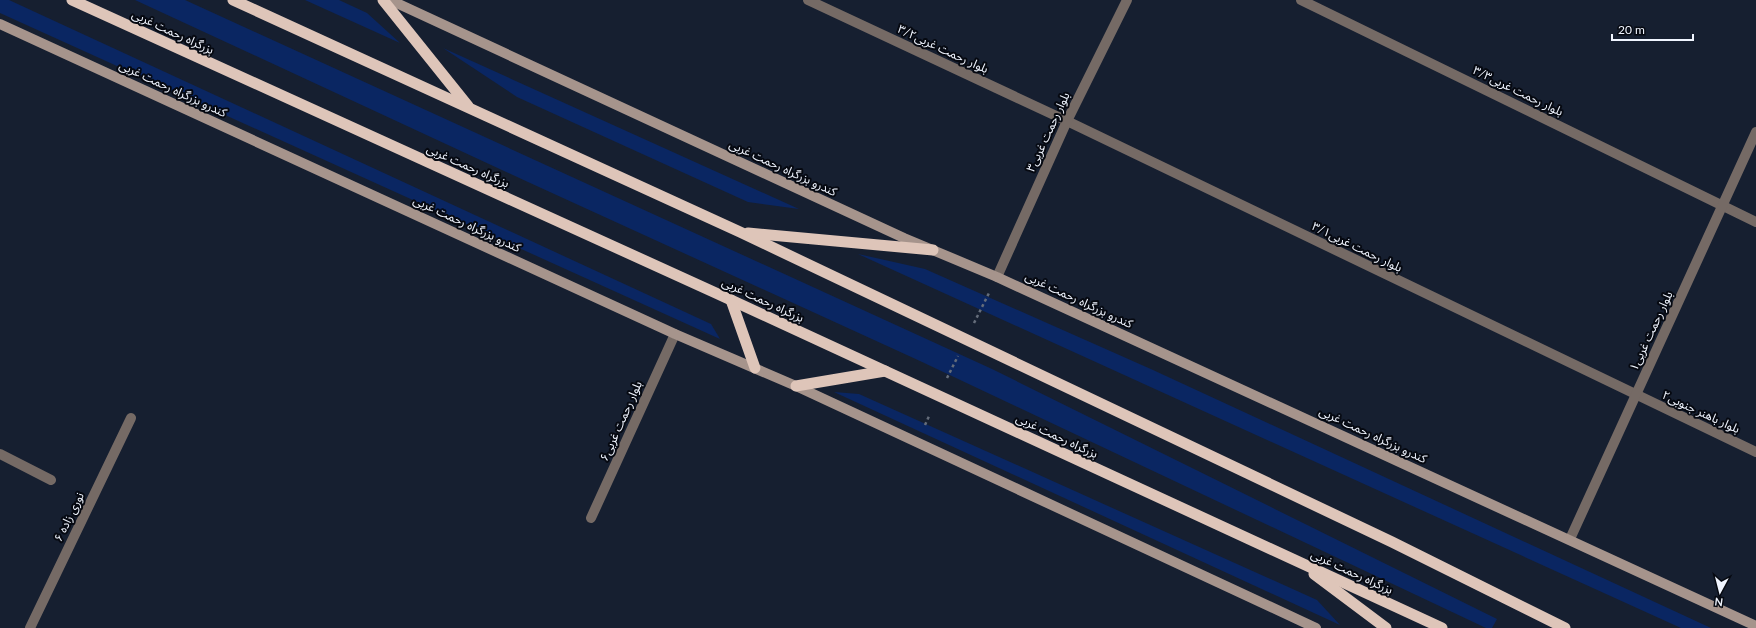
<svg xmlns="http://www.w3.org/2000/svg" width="1756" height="628" font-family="Lato,'Noto Sans Arabic',sans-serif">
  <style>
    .green { fill: #0a2662 }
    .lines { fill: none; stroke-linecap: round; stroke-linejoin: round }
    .path { stroke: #656d7b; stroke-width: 2.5; stroke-dasharray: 3 3; stroke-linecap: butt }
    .minor { stroke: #756a65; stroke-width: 10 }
    .secondary { stroke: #a6948c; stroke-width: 10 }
    .trunk { stroke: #dec5b9; stroke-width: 11 }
    .labels { text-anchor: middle; stroke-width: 4; stroke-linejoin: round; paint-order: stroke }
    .street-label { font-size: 12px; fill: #f0f5ff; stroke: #060911 }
  </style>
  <rect width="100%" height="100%" fill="#161f30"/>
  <g class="green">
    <path d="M0 0H9L711 324 720 339 0 13Z"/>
    <path d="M135 0H185L992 369 1497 619 1492 628H1486L920 361 528 182Z"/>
    <path d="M305 0H339L367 13 400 43Z"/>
    <path d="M443 48 799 209 748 202 517 97Z"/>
    <path d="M858 254 925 269 1153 370 1711 628H1681Z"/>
    <path d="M834 392 859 394 1317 600 1340 625Z"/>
  </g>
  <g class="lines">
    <g class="path">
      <path d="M974 323 989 293"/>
      <path d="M947 378 958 356"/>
      <path d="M925 425 930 414"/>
    </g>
    <g class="minor">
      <path d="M808 0 1067 121 1756 452"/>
      <path d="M1301 0 1756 222"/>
      <path d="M997 277 1067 121 1127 0"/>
      <path d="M0 454 51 480"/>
      <path d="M591 518 675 334"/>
      <path d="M1570 539 1756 132"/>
      <path d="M30 628 131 418"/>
    </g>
    <g class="secondary">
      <path d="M390 0 904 238 997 277 1756 626"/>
      <path d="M0 24 675 334 796 386 1316 628"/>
    </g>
    <g class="trunk">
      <path d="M72 0 718 294 1442 628"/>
      <path d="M233 0 740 232 1392 542 1565 628"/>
      <path d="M383 0 468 106"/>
      <path d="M748 233 933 250"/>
      <path d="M731 300 755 368"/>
      <path d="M796 386 885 371"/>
      <path d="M1314 574 1386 628"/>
    </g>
  </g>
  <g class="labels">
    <g class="street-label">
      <text transform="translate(173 32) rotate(25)" y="4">بزرگراه رحمت غربی</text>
      <text transform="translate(943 49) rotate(25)" y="4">بلوار رحمت غربی۳/۲</text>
      <text transform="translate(173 89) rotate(25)" y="4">کندرو بزرگراه رحمت غربی</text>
      <text transform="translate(1518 91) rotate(26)" y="4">بلوار رحمت غربی۳/۳</text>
      <text transform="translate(1048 132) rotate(-65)" y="4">بلوار رحمت غربی۳</text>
      <text transform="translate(468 166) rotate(24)" y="4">بزرگراه رحمت غربی</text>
      <text transform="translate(783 168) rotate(25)" y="4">کندرو بزرگراه رحمت غربی</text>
      <text transform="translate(467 224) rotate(25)" y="4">کندرو بزرگراه رحمت غربی</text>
      <text transform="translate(1357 247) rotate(26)" y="4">بلوار رحمت غربی۳/۱</text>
      <text transform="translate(763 300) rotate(25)" y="4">بزرگراه رحمت غربی</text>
      <text transform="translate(1079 300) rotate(25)" y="4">کندرو بزرگراه رحمت غربی</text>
      <text transform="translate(1651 331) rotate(-65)" y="4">بلوار رحمت غربی۱</text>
      <text transform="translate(1701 412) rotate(25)" y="4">بلوار باهنر جنوبی۲</text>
      <text transform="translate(621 421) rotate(-66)" y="4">بلوار رحمت غربی۶</text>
      <text transform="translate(1373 435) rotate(25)" y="4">کندرو بزرگراه رحمت غربی</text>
      <text transform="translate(1057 436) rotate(25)" y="4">بزرگراه رحمت غربی</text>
      <text transform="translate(69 517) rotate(-64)" y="4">نوری زاده ۶</text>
      <text transform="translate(1352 572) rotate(25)" y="4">بزرگراه رحمت غربی</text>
    </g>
  </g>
  <g transform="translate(1720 592) rotate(187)" stroke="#060911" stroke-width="3" paint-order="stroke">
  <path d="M0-3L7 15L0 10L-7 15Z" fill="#f0f5ff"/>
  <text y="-6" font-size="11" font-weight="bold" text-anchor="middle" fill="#f0f5ff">N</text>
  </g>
  <path d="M1612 34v6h81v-6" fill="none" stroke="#f0f5ff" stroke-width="2"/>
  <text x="1618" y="34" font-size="12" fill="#f0f5ff" stroke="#060911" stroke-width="3" paint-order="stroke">20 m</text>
</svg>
